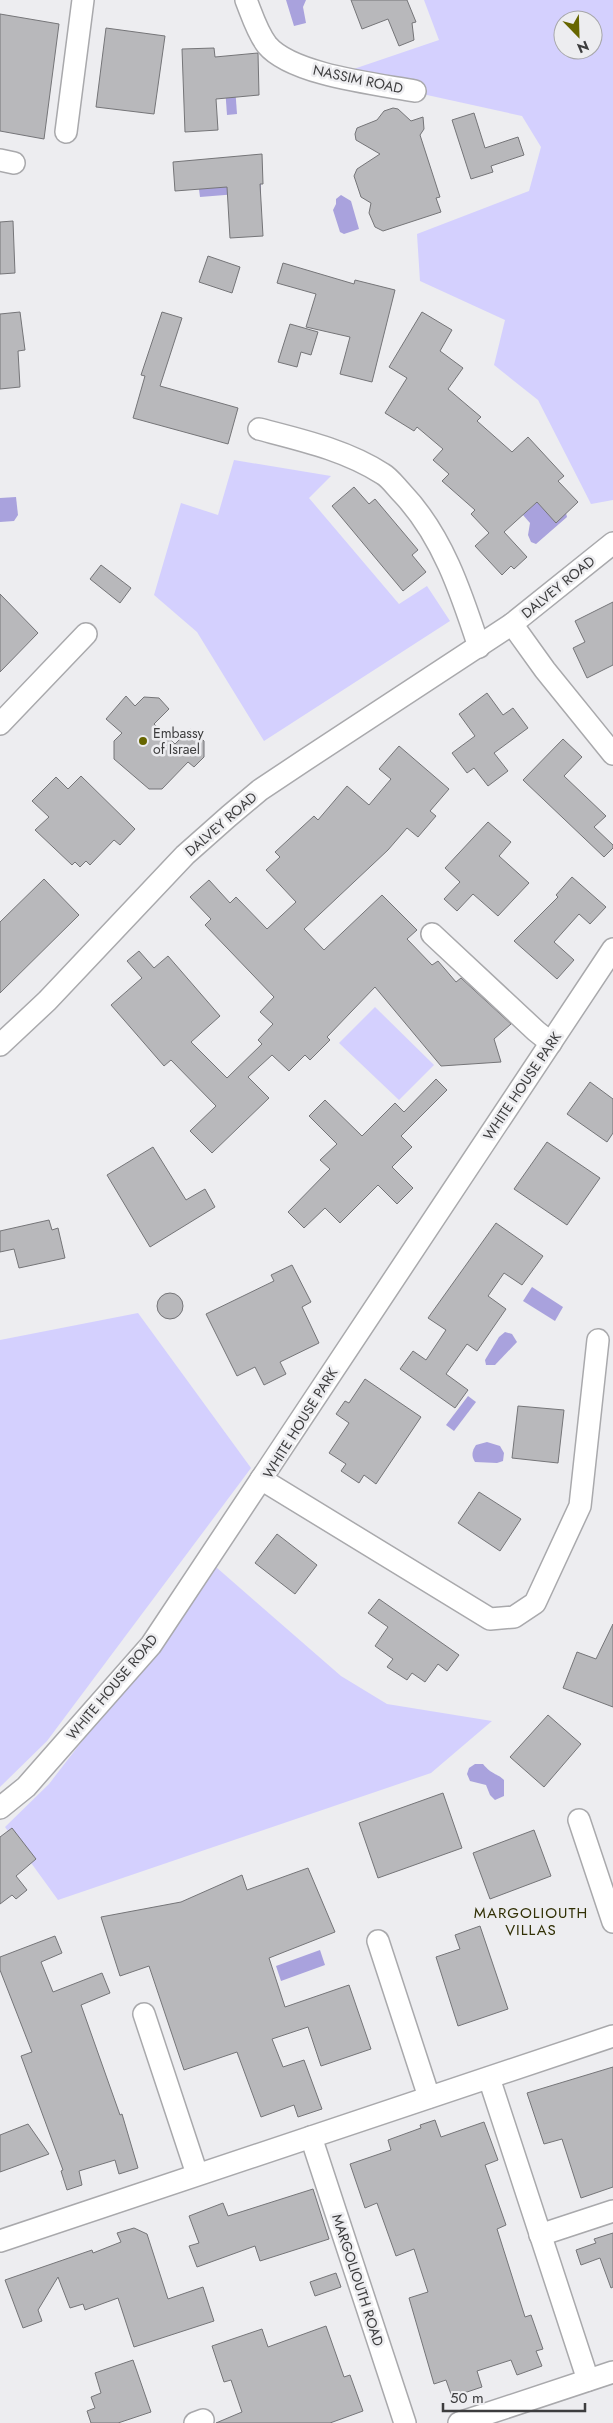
<svg xmlns="http://www.w3.org/2000/svg" width="613" height="2423" font-family="Jost,sans-serif">
  <style>
    .green { fill: #d4d0fe; fill-rule: evenodd }
    .water { fill: #a9a2dd }
    .building { fill: #b8b8bb; stroke: #757578 }
    .lines { fill: none; stroke-linecap: round; stroke-linejoin: round }
    .street-casing { stroke: #a9a9ac; stroke-width: 24 }
    .street { stroke: #fff; stroke-width: 21 }
    .poi-dot { fill: #676600; stroke: #ededf0; stroke-width: 2 }
    .labels { text-anchor: middle; stroke-width: 5; stroke-linejoin: round; paint-order: stroke }
    .street-label { font-size: 14px; fill: #3d3d3e; stroke: #ededf0 }
    .poi-label { font-size: 14px; fill: #3d3d3e; stroke: #ededf0; text-anchor: start }
    .neighbourhood-label { font-size: 15px; letter-spacing: 1px; fill: #313005; stroke: #ededf0 }
  </style>
  <rect width="100%" height="100%" fill="#ededf0"/>
  <g class="green">
    <path d="M424 0H613V500L591 504 538 400 494 365 505 320 420 281 417 234 529 191 541 147 522 116 336 75 439 40ZM563 20H593V50H563Z"/>
    <path d="M234 460 331 476 309 498 399 604 427 586 450 621 264 741 197 632 154 595 181 503 218 515Z"/>
    <path d="M375 1007 434 1065 399 1100 339 1043Z"/>
    <path d="M138 1313 251 1468 47 1741 0 1787V1340Z"/>
    <path d="M216 1567 341 1676 387 1704 492 1721 431 1773 58 1900 5 1827 49 1784Z"/>
  </g>
  <g class="water">
    <path d="M286 0H306L303 7 306 23 294 26Z"/>
    <path d="M223 59H233L237 114 227 115Z"/>
    <path d="M261 184V192L200 197 199 189Z"/>
    <path d="M341 195 351 201 359 229 344 234 340 232 333 210 336 204V199Z"/>
    <path d="M16 497 18 515 14 521 0 522V498Z"/>
    <path d="M537 502 556 522 566 513 567 517 536 544 531 542 528 535 530 523 523 515Z"/>
    <path d="M532 1287 563 1307 555 1321 523 1301Z"/>
    <path d="M505 1332 512 1334 517 1342 495 1365H486L485 1360 499 1337Z"/>
    <path d="M468 1396 476 1402 454 1431 446 1425Z"/>
    <path d="M487 1442 500 1446 504 1453 503 1461 497 1463 475 1462C471 1456 472 1451 476 1445Z"/>
    <path d="M475 1764H483C492 1775 497 1773 504 1780V1796L495 1800 490 1795 486 1785 470 1781 467 1774 469 1768Z"/>
    <path d="M320 1950 325 1965 281 1981 276 1966Z"/>
  </g>
  <g class="building">
    <path d="M351 0H407L416 22 412 23 414 40 399 46 388 19 362 29Z"/>
    <path d="M0 14 59 24 44 139 0 131Z"/>
    <path d="M106 28 165 36 154 114 96 107Z"/>
    <path d="M214 48 215 57 258 53 259 95 216 99 218 130 185 132 182 49Z"/>
    <path d="M393 108 398 109 411 121 423 117 424 129 420 135 440 197 436 198 441 212 383 231 375 227 369 213 371 203 361 197 354 176 357 169 380 154 356 140 355 134 357 128 377 120 384 111Z"/>
    <path d="M474 113 485 148 518 137 524 155 491 166 493 172 471 179 452 120Z"/>
    <path d="M262 154 263 184H260L263 236 230 238 227 187 175 191 173 162Z"/>
    <path d="M13 221 15 273 0 274V222Z"/>
    <path d="M208 256 240 267 232 293 199 282Z"/>
    <path d="M283 263 354 284 355 280 395 290 372 382 340 374 350 337 306 327 316 294 277 283Z"/>
    <path d="M20 312 25 350 18 351 20 387 0 389V314Z"/>
    <path d="M162 312 182 318 160 386 238 408 228 444 133 418 145 376 141 375Z"/>
    <path d="M422 312 452 330 440 351 463 368 448 389 481 417 477 421 512 452 528 437 564 476 558 481 578 502 556 523 537 502 504 532 527 557 514 569 511 566 502 575 475 546 489 533 471 514 475 510 442 481 449 474 433 460 443 449 417 427 414 431 385 413 407 378 389 367Z"/>
    <path d="M290 324 318 332 311 355 301 352 297 367 278 362Z"/>
    <path d="M354 487 369 504 375 499 418 550 412 555 426 572 403 591 332 506Z"/>
    <path d="M101 565 131 588 120 603 90 579Z"/>
    <path d="M0 594 38 633 0 672Z"/>
    <path d="M613 602V665L587 678 573 648 585 642 575 621Z"/>
    <path d="M487 693 503 715 513 708 528 728 494 753 508 771 488 786 474 768 467 773 452 753 475 736 459 714Z"/>
    <path d="M126 696 135 706 144 697 159 698 169 709 154 724 175 744 190 729 204 741V757L194 767 188 762 162 789H149L114 759V741L122 733 106 719Z"/>
    <path d="M563 739 582 757 564 776 606 816 594 827 613 845V848L604 857 523 780Z"/>
    <path d="M399 746 449 789 430 811 436 816 418 837 407 828 388 850 304 929 324 950 382 895 417 930 407 939 432 965 438 961 456 982 461 978 511 1024 494 1039 501 1062 441 1066 375 987 327 1037 330 1040 310 1060 305 1055 289 1071 272 1055 248 1077 269 1098 212 1153 190 1131 216 1106 171 1060 164 1066 111 1005 142 978 127 961 139 951 154 968 168 956 220 1016 191 1042 227 1078 262 1044 258 1040 273 1024 260 1012 274 997 205 925 211 919 190 897 209 880 230 903 236 897 267 929 296 902 266 870 280 857 275 852 314 816 318 820 347 786 369 805 391 779 379 769Z"/>
    <path d="M81 776 135 829 120 845 114 840 90 865 86 861 80 867 75 862 72 865 35 830 49 817 32 801 56 777 68 789Z"/>
    <path d="M488 822 511 842 499 856 529 883 498 916 473 894 457 911 444 899 460 882 445 868Z"/>
    <path d="M572 877 606 907 590 924 579 914 554 942 574 960 557 979 514 941 558 897 556 895Z"/>
    <path d="M44 879 79 915 0 993V922Z"/>
    <path d="M436 1079 447 1090 401 1136 412 1147 392 1167 413 1188 397 1204 378 1185 340 1223 325 1208 304 1228 288 1212 330 1169 320 1160 337 1144 309 1116 325 1100 362 1136 395 1103 404 1112Z"/>
    <path d="M590 1082 613 1099V1133L607 1142 567 1114Z"/>
    <path d="M547 1142 600 1178 567 1225 514 1189Z"/>
    <path d="M153 1147 186 1200 205 1189 215 1207 150 1247 107 1175Z"/>
    <path d="M49 1220 52 1230 58 1228 65 1258 19 1268 14 1249 0 1252V1231Z"/>
    <path d="M496 1223 543 1256 522 1285 504 1273 488 1296 506 1309 477 1351 467 1344 446 1374 468 1390 455 1408 400 1369 413 1351 426 1360 446 1330 428 1318Z"/>
    <path d="M292 1265 311 1302 302 1307 319 1343 280 1362 286 1374 264 1385 255 1367 237 1376 206 1314 274 1281 271 1275Z"/>
    <circle cx="170" cy="1306" r="13"/>
    <path d="M365 1379 421 1417 376 1484 364 1475 359 1483 341 1471 346 1464 329 1453 349 1423 336 1414 345 1401 349 1403Z"/>
    <path d="M518 1406 564 1410 558 1463 512 1458Z"/>
    <path d="M479 1492 521 1519 500 1551 458 1523Z"/>
    <path d="M277 1534 317 1565 295 1594 255 1563Z"/>
    <path d="M379 1599 459 1655 447 1671 438 1664 425 1682 412 1673 407 1680 387 1667 393 1659 375 1646 388 1627 368 1613Z"/>
    <path d="M613 1624V1707L563 1688 577 1652 596 1659Z"/>
    <path d="M548 1715 581 1744 544 1787 510 1757Z"/>
    <path d="M443 1793 462 1848 378 1878 359 1823Z"/>
    <path d="M12 1828 36 1859 16 1876 27 1890 16 1899 12 1895 0 1904V1837Z"/>
    <path d="M534 1830 551 1876 490 1899 473 1853Z"/>
    <path d="M308 1868 335 1932 269 1958 285 2007 349 1985 371 2049 321 2066 308 2027 272 2039 283 2067 304 2060 322 2109 298 2117 294 2105 261 2117 237 2052 184 2070 149 1966 120 1976 101 1917 181 1902 242 1875 247 1890Z"/>
    <path d="M480 1926 508 2009 458 2026 436 1957 460 1949 455 1935Z"/>
    <path d="M55 1936 62 1953 41 1962 53 1992 102 1973 110 1993 81 2005 120 2115 122 2114 138 2168 119 2174 115 2160 79 2171 82 2185 67 2190 61 2171 63 2170 21 2056 32 2052 0 1970V1957Z"/>
    <path d="M613 2067V2187L581 2198 562 2139 544 2144 527 2093Z"/>
    <path d="M435 2120 441 2137 484 2122 498 2160 485 2165 506 2225 497 2229 525 2317 531 2315 543 2349 536 2351 542 2366 517 2375 511 2360 477 2371 482 2387 452 2397 446 2380 434 2384 409 2298 428 2292 414 2249 396 2256 377 2203 365 2208 350 2164 391 2150 388 2140 421 2128 420 2125Z"/>
    <path d="M28 2124 49 2154 0 2172V2135Z"/>
    <path d="M313 2189 329 2239 260 2261 255 2246 197 2267 189 2246 199 2243 189 2216 223 2203 228 2216Z"/>
    <path d="M134 2228 147 2234 168 2299 203 2287 214 2321 134 2347 118 2298 85 2310 83 2304 70 2308 58 2277 38 2310 42 2321 23 2328 5 2280 92 2250 93 2253 121 2242 117 2233Z"/>
    <path d="M613 2233V2287L611 2288 600 2258 581 2265 576 2250 596 2243 594 2239Z"/>
    <path d="M336 2273 341 2287 315 2296 310 2282Z"/>
    <path d="M326 2326 344 2377 350 2375 363 2411 330 2423H216L242 2412 231 2380 224 2382 212 2346 262 2329 268 2347Z"/>
    <path d="M133 2360 151 2412 118 2423H91L87 2411 95 2408 91 2397 101 2393 95 2373Z"/>
  </g>
  <g class="lines">
    <defs>
      <g id="street">
        <path d="M246 0C252 15 257 32 267 45 292 75 377 84 415 91"/>
        <path d="M66 132 83 0"/>
        <path d="M0 160 14 163"/>
        <path d="M259 429C301 440 346 450 383 474 390 478 396 487 402 493 442 535 461 592 479 647"/>
        <path d="M512 624 545 670 613 754"/>
        <path d="M0 724 86 634"/>
        <path d="M432 934 536 1031 551 1043"/>
        <path d="M0 1045 47 1001 185 855 229 816 260 790 305 760 512 624 613 543"/>
        <path d="M261 1479 490 1619 514 1617 535 1603 580 1506 598 1340"/>
        <path d="M0 1808 26 1787 151 1645 613 949"/>
        <path d="M579 1820 613 1922"/>
        <path d="M378 1941 429 2097"/>
        <path d="M144 2014 197 2174"/>
        <path d="M489 2078 588 2380"/>
        <path d="M311 2137 405 2423"/>
        <path d="M540 2235 613 2211"/>
        <path d="M0 2241 613 2036"/>
        <path d="M195 2423 203 2420"/>
        <path d="M459 2423 613 2372"/>
      </g>
    </defs>
    <use href="#street" class="street-casing"/>
    <use href="#street" class="street"/>
  </g>
  <circle class="poi-dot" cx="143" cy="741" r="5"/>
  <g class="labels">
    <g class="street-label">
      <text transform="translate(358 79) rotate(12)" y="5">NASSIM ROAD</text>
      <text transform="translate(558 587) rotate(-39)" y="5">DALVEY ROAD</text>
      <text transform="translate(221 824) rotate(-41)" y="5">DALVEY ROAD</text>
      <text transform="translate(522 1086) rotate(-56)" y="5">WHITE HOUSE PARK</text>
      <text transform="translate(300 1423) rotate(-58)" y="5">WHITE HOUSE PARK</text>
      <text transform="translate(112 1687) rotate(-50)" y="5">WHITE HOUSE ROAD</text>
      <text transform="translate(358 2280) rotate(72)" y="5">MARGOLIOUTH ROAD</text>
    </g>
    <g class="poi-label">
      <text x="153" y="738">Embassy<tspan x="153" dy="16">of Israel</tspan></text>
    </g>
    <g class="neighbourhood-label">
      <text x="531" y="1918">MARGOLIOUTH<tspan x="531" dy="17">VILLAS</tspan></text>
    </g>
  </g>
  <g transform="translate(578 35) rotate(157)"><circle r="24" fill="#ededf0" stroke="#a7a7a9"/>
  <path d="M0-4L9 19L0 12L-9 19Z" fill="#676600"/>
  <text y="-8" font-size="14" font-weight="bold" text-anchor="middle" fill="#3d3d3e">N</text>
  </g>
  <path d="M443 2403v8h142v-8" fill="none" stroke="#3d3d3e" stroke-width="2.5"/>
  <text x="450" y="2403" font-size="15" fill="#3d3d3e" stroke="#ededf0" stroke-width="4" paint-order="stroke">50 m</text>
</svg>
